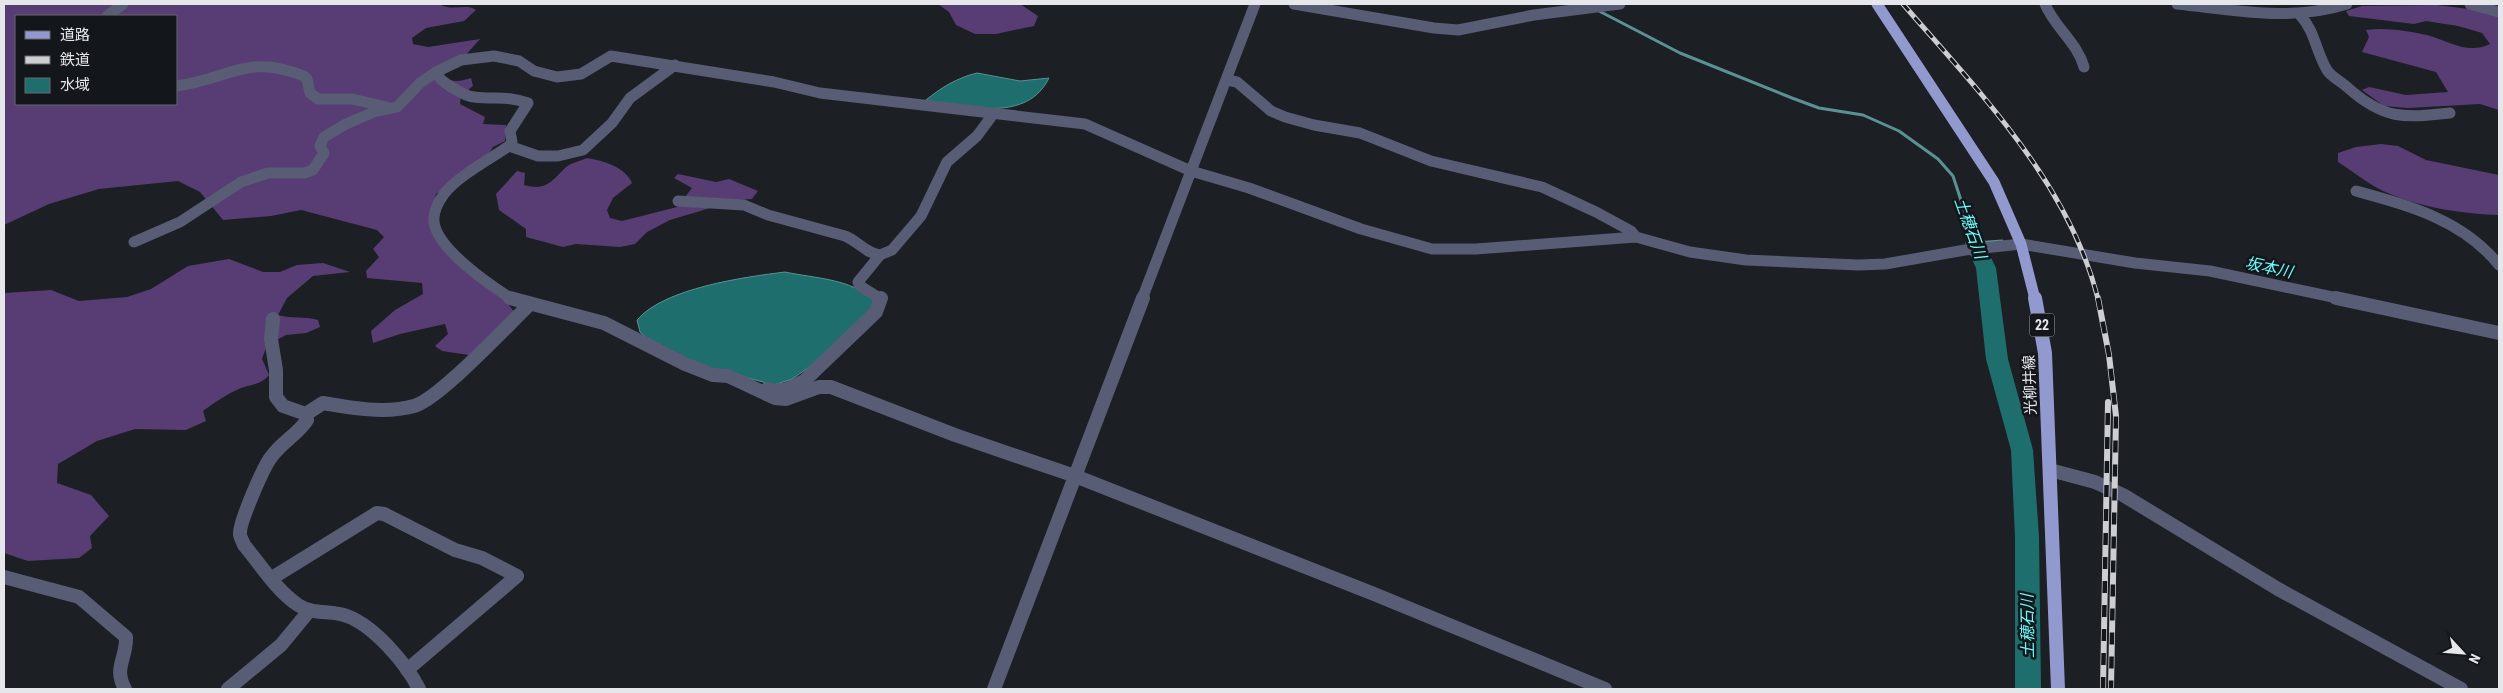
<svg xmlns="http://www.w3.org/2000/svg" width="2503" height="693" font-family="'Roboto Condensed','Noto Sans JP',sans-serif">
  <style>
    .forest { fill: #573d73; fill-rule: evenodd }
    .water { fill: #1f6e6e; stroke: #5a9293 }
    .lines { fill: none; stroke-linecap: round; stroke-linejoin: round }
    .stream { stroke: #5a9293; stroke-width: 3 }
    .river { fill: #1f6e6e; fill-rule: evenodd }
    .street-far1 { stroke: #585c75; stroke-width: 11 }
    .street { stroke: #585c75; stroke-width: 14 }
    .primary-far1 { stroke: #9199ce; stroke-width: 11 }
    .primary { stroke: #9199ce; stroke-width: 14 }
    .rail-far1-casing { stroke: #ccced1; stroke-width: 5 }
    .rail-casing { stroke: #ccced1; stroke-width: 6 }
    .rail-far1 { stroke: #13161a; stroke-width: 3; stroke-dasharray: 9; stroke-linecap: butt }
    .rail { stroke: #13161a; stroke-width: 4.5; stroke-dasharray: 12; stroke-linecap: butt }
    .labels { text-anchor: middle; stroke-width: 5; stroke-linejoin: round; paint-order: stroke }
    .shield { fill: #13161a; stroke: #a6a8ac; stroke-width: 1 }
    .shield-label { font-size: 14px; font-weight: bold; fill: #e5e7ea }
    .street-label { font-size: 15px; fill: #e5e7ea; stroke: #13161a }
    .water-label { font-size: 16px; font-style: italic; fill: #6efbfb; stroke: #13161a }
  </style>
  <rect width="100%" height="100%" fill="#1c1f23"/>
  <g class="forest">
    <path d="M4 4H439C452 12 466 3 476 10L464 21 426 28 412 38 413 44 428 47 480 39 464 57 434 70C448 81 453 84 471 78L473 86 461 96 460 104 485 117 483 124 506 125 505 141 493 147 486 158 436 194 429 224 438 243 506 301 515 313 469 355 442 351 435 346 448 334 445 324 400 334 373 343 371 331 395 310 423 294 422 283 367 278 366 271 379 257 373 249 384 237 377 230 301 210 271 216 223 220 200 192 178 181 99 189 49 204 4 225ZM16 16H176V104H16Z"/>
    <path d="M938 4H1020L1038 16 1034 26 996 34H975L956 25 949 12Z"/>
    <path d="M2437 5 2477 10 2499 16V110L2480 104 2408 108 2384 106 2362 90 2369 87 2406 95 2448 92 2436 72 2362 52 2369 37 2366 30C2385 27 2408 31 2427 35 2449 41 2467 55 2490 44L2482 33 2458 26 2426 21 2414 24 2349 16 2346 11 2362 6Z"/>
    <path d="M2381 144 2398 146 2426 160 2499 175V215C2464 214 2423 208 2390 194 2372 187 2354 172 2338 162V153L2356 147Z"/>
    <path d="M587 158C601 160 626 167 632 183L613 198 607 210 610 218 622 221 677 207 692 188 674 178 678 174 716 182 729 179 758 191 752 199 737 200 670 220 647 232 635 244 620 247 576 244 563 247 526 237V229L499 210 496 194 517 171 525 173 524 185C546 191 551 182 565 168 570 163 580 161 587 158Z"/>
    <path d="M229 259 263 272H280L297 265 323 263 350 272 313 276 287 298 278 315C292 319 304 316 318 320L320 327 306 333 286 335 267 345 262 359 269 375C261 385 252 384 241 388 227 394 215 402 203 411L206 421 186 430 135 429 97 441 58 464 57 483 91 495 109 516 90 536 92 548 79 558 28 561 4 553V293L51 290 79 301 127 297 151 289 188 266Z"/>
  </g>
  <g class="water">
    <path d="M977 73 1020 81 1049 78C1027 123 969 106 930 102L926 100C942 87 957 78 977 73Z"/>
    <path d="M785 272C813 278 853 279 873 300L872 308 815 363 792 379 774 385 700 365 648 339 640 332 637 320C664 288 745 277 785 272Z"/>
  </g>
  <g class="lines">
    <path class="stream" d="M1599 11 1680 53 1792 98 1819 108 1863 115 1899 131 1938 159 1953 176 1975 243 2002 241"/>
    <path class="river" d="M1975 237 1982 239 1996 268 2008 359 2033 450 2039 537 2041 689H2015V537L2011 450 1986 359 1976 268 1965 243 1968 239Z"/>
    <g class="street-far1">
      <path d="M1294 4 1434 28 1458 30 1534 15 1620 4"/>
      <path d="M2045 4C2055 28 2077 42 2084 67"/>
      <path d="M2177 4C2235 10 2290 22 2347 4"/>
      <path d="M2470 4 2499 12"/>
      <path d="M2300 15C2315 31 2316 52 2327 70 2331 77 2341 81 2347 87 2384 120 2403 118 2450 113"/>
      <path d="M107 16 123 4"/>
      <path d="M436 72C438 81 464 96 474 97 495 100 506 95 528 103L510 131 512 142 509 146C490 159 458 176 444 194 438 202 433 212 434 222 437 249 490 285 512 299"/>
      <path d="M1227 80 1237 82 1271 111 1285 117 1314 125 1360 133 1431 161 1542 187 1596 212 1631 231 1636 237"/>
      <path d="M176 86C230 79 246 53 304 76L307 79 310 93 318 99H352L387 107"/>
      <path d="M509 146 538 156H558L583 150 612 123 630 98 675 65"/>
      <path d="M2356 191C2410 206 2463 220 2499 265"/>
      <path d="M678 201 744 205 768 215 845 236C858 241 865 253 880 255L892 250 921 216 947 162 977 136 994 113"/>
      <path d="M134 242 180 222 241 182 268 173H304L313 170 324 153 320 146 324 137 346 124 374 112 397 107 420 83 436 72 461 60 494 56 519 61 534 71 557 77 581 74 611 56 774 82 820 93 1085 124 1191 171 1249 188 1361 229 1432 249H1476L1636 237 1690 252 1746 260 1858 265 1885 264 1965 250 2021 244 2135 263 2210 271 2342 299"/>
      <path d="M880 255 858 282 860 286 881 299"/>
      <path d="M1142 299 1255 4"/>
    </g>
    <g class="street">
      <path d="M510 298 604 323 685 364 713 375 728 376 775 398 786 399 819 387H831L955 435 1075 476 1374 594 1605 689"/>
      <path d="M2336 298 2499 333"/>
      <path d="M273 319 271 339 276 370V397L283 406 306 414"/>
      <path d="M767 389 775 391 787 389 804 381 876 312 881 298"/>
      <path d="M2050 470 2095 482 2123 495 2278 589 2461 689"/>
      <path d="M4 577 79 597 126 637C127 658 113 668 125 689"/>
      <path d="M272 578 377 513 384 514 455 550 482 558 517 576 407 670"/>
      <path d="M228 689 281 645 309 611"/>
      <path d="M419 689C406 663 374 626 347 616 331 610 313 615 298 605 276 590 261 565 244 545 243 542 240 537 240 534 239 523 264 465 272 456 282 442 298 434 307 420L306 414 323 403C351 408 386 414 414 406 438 400 506 327 528 306"/>
      <path d="M994 689 1143 298"/>
    </g>
    <path class="primary-far1" d="M1877 4 1994 182 2021 244 2035 299"/>
    <path class="primary" d="M2035 298 2045 353 2058 689"/>
    <defs>
      <path id="rail-far1" d="M1903 4C1979 92 2069 183 2098 299"/>
      <g id="rail">
        <path d="M2098 298 2109 355 2116 416 2111 689"/>
        <path d="M2103 689 2108 402"/>
      </g>
    </defs>
    <use href="#rail-far1" class="rail-far1-casing"/>
    <use href="#rail" class="rail-casing"/>
    <use href="#rail-far1" class="rail-far1"/>
    <use href="#rail" class="rail"/>
  </g>
  <g class="labels">
    <rect class="shield" x="2029.5" y="313.5" width="25" height="23" rx="4"/>
    <g class="shield-label">
      <text x="2042" y="330">22</text>
    </g>
    <g class="street-label">
      <text transform="translate(2030 385) rotate(-92)" y="5">光柳井線</text>
    </g>
    <g class="water-label">
      <text transform="translate(1971 228) rotate(70)" y="6">土穂石川</text>
      <text transform="translate(2269 267) rotate(12)" y="6">坂本川</text>
      <text transform="translate(2027 626) rotate(-91)" y="6">土穂石川</text>
    </g>
  </g>
  <rect width="2503" height="693" fill="none" stroke="#e5e7ea" stroke-width="10"/>
  <rect x="15" y="15" width="162" height="90" fill="#13161a" stroke="#676a6d"/>
  <rect x="25" y="31" width="25" height="8" fill="#9199ce" stroke="#676a6d"/>
  <text x="60" y="40" font-size="15" fill="#e5e7ea">道路</text>
  <rect x="25" y="56" width="25" height="8" fill="#ccced1" stroke="#676a6d"/>
  <text x="60" y="65" font-size="15" fill="#e5e7ea">鉄道</text>
  <rect x="25" y="78" width="25" height="15" fill="#1f6e6e" stroke="#676a6d"/>
  <text x="60" y="90" font-size="15" fill="#e5e7ea">水域</text>
  <g transform="translate(2463 653) rotate(116)" stroke="#13161a" stroke-width="4" paint-order="stroke">
  <path d="M0-4L9 19L0 12L-9 19Z" fill="#e5e7ea"/>
  <text y="-8" font-size="14" font-weight="bold" text-anchor="middle" fill="#e5e7ea">N</text>
  </g>
</svg>
